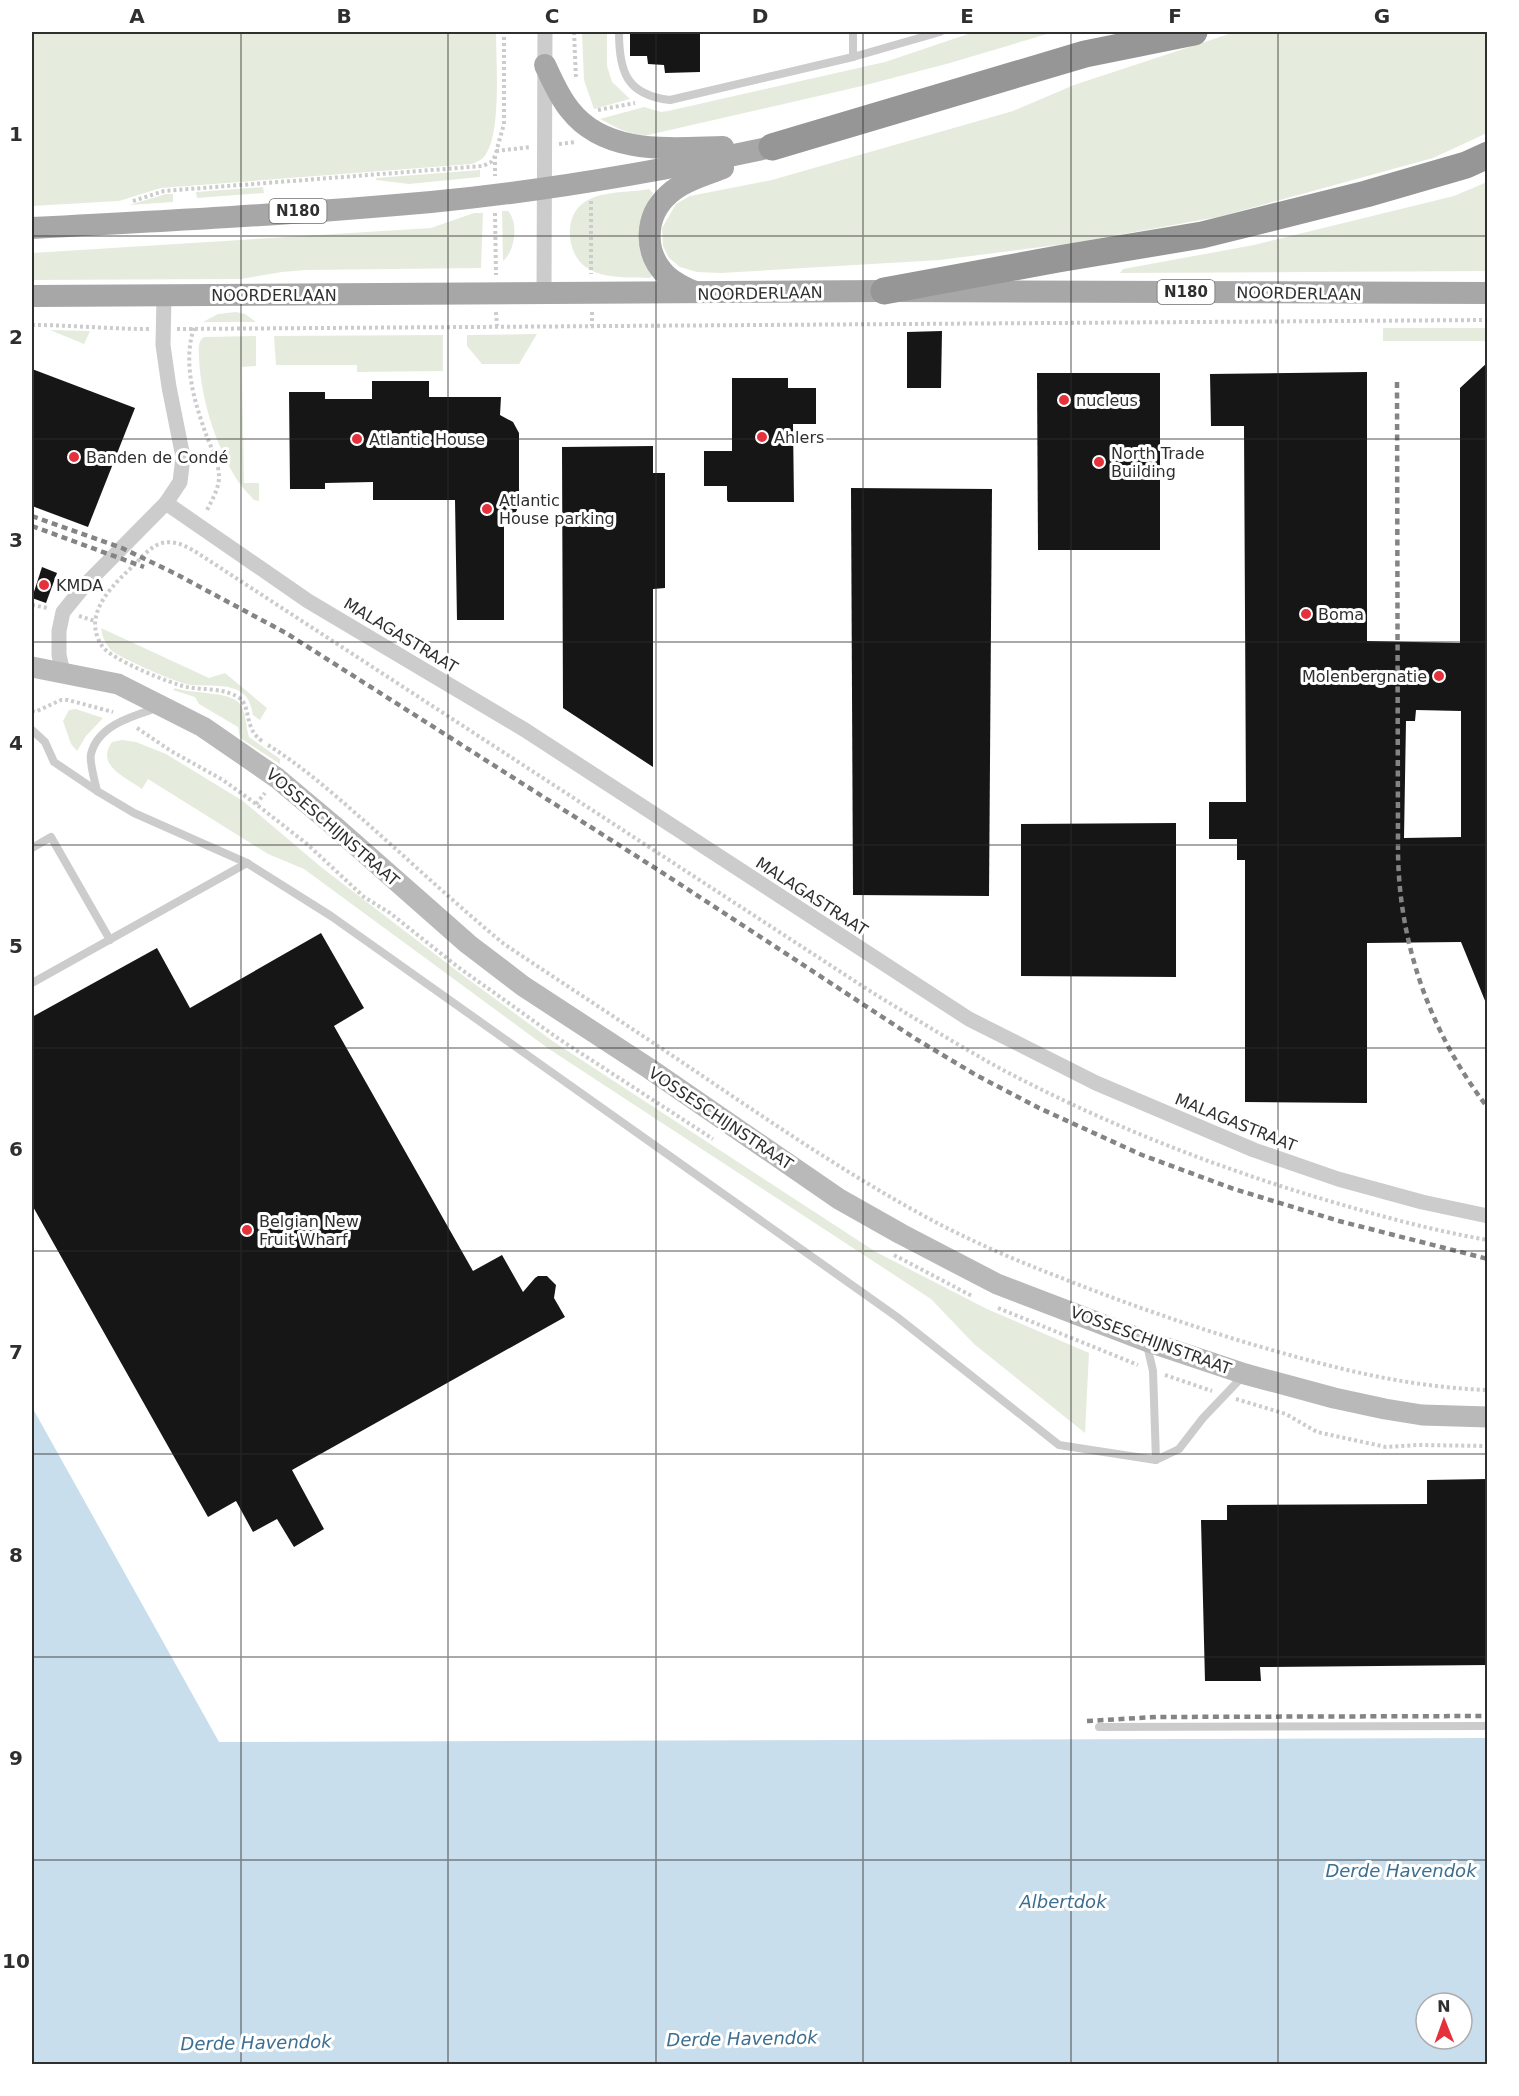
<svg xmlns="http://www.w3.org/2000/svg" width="1519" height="2096" font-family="'DejaVu Sans',sans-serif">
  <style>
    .green { fill: #e5ecdd }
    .water { fill: #c9deec; fill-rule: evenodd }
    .building { fill: #161616; fill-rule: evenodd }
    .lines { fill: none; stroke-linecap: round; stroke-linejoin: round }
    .path { stroke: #ccc; stroke-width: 4; stroke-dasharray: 3 3; stroke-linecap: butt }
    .lane { stroke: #ccc; stroke-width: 8 }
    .street { stroke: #ccc; stroke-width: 15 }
    .secondary { stroke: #b9b9b9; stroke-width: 21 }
    .primary { stroke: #a7a7a7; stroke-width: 22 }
    .highway { stroke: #969696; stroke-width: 27 }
    .rail { stroke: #848484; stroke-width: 4.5; stroke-dasharray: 6 4.5; stroke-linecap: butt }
    .grid { fill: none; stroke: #2f2f2f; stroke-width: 1.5; stroke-opacity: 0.55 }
    .poi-dot { fill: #e5313c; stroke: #fff; stroke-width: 2 }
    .labels { text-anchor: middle; stroke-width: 6; stroke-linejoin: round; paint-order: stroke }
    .shield { fill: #fff; stroke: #6d6d6d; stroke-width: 1.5 }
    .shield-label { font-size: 15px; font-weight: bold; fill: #2f2f2f }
    .street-label { font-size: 16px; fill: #2f2f2f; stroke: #fff }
    .poi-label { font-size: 16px; fill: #2f2f2f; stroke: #fff; text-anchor: start }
    .water-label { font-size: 18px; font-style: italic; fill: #3c6f91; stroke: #fff }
    .neatline { fill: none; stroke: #2f2f2f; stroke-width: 2 }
    .grid-label { font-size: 20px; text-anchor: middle; font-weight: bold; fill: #2f2f2f }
  </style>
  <rect width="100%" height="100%" fill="#fff"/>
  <g class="green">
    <path d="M32 32H496C496 60 502 136 484 157 481 160 477 162 472 164L161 188 119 201 32 206Z"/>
    <path d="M582 32H607V66L612 82 630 99 594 109 584 80Z"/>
    <path d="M974 32H1054L950 63 862 86 648 135C630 136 616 127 600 119L644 107 661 112 668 111 885 62Z"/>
    <path d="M1235 32H1487V133L1433 158 1218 217 1073 243 940 260 721 273 697 272 680 267 669 258 663 246 662 228 676 204 690 196 772 180 1013 111 1074 85Z"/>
    <path d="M480 170V177L409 184 376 180V178Z"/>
    <path d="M1487 182V271L1120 273 1123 269 1254 245 1454 196Z"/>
    <path d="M263 187 264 193 197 198 196 192Z"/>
    <path d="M649 189 653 193 647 204 653 274 650 278C617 277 575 281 570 237 569 225 572 212 582 204 599 190 629 193 649 189Z"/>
    <path d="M166 194H173V202L129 205Z"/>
    <path d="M502 211H508C519 223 515 251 503 261Z"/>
    <path d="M474 213H483L481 268 305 270 282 272 241 279 32 280V253L431 228Z"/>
    <path d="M236 312 245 314 256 322H203L218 314Z"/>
    <rect x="1383" y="328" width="104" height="13"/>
    <path d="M50 330 90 331 84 344Z"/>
    <path d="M537 334 519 364H482L467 346V335Z"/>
    <path d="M443 335V371L357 372V365H276L274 336Z"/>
    <path d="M256 336V366L242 367 244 483H259V501L254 500C247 492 239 484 234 475 214 439 201 399 199 358 199 350 197 342 204 337Z"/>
    <path d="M101 628 209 678 225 673 267 708 260 720 253 715C251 706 249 697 241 692 225 682 203 688 186 684 173 681 117 657 110 649 105 643 102 636 101 628Z"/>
    <path d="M175 688C191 694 231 691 240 704 246 712 246 727 249 737L280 759V764L240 738 238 727 199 704 195 697 173 690Z"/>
    <path d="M76 709 103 718 86 736 77 751 71 744 63 721 69 710Z"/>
    <path d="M122 740 136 742 166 754 243 801 321 867 461 974 554 1042 876 1252 987 1309 1089 1353 1085 1433 974 1344 931 1299 549 1049 304 869 268 854 148 779 142 789C126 777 95 766 112 742Z"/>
  </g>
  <path class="water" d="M32 1407 219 1742 1487 1738V2064H32ZM1426 2003H1462V2039H1426Z"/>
  <g class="building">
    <path d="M630 32H700V72L665 73 664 65 648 64 647 56H630Z"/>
    <path d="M942 331 941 388H907V332Z"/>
    <path d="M1488 362V1008L1461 942 1367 943V1103L1245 1102V860H1237V839H1209V802H1246L1244 426H1211L1210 374 1367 372V641L1460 643V388ZM1416 710 1461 711V837L1404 838 1406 721H1415Z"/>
    <path d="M32 369 135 408 88 527 32 506Z"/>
    <path d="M1037 373H1160V550H1038Z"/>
    <path d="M732 378H788V388H816V424H793L794 502H728L727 500V486H704V451H732Z"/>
    <path d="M372 381H429V397H501L500 415 513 422 519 433V505L515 514 504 520V620H457L455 500H373V482L325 483V489H290L289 392H325V399H372Z"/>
    <path d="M653 446V473H665V588L653 589V767L563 708 562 447Z"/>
    <path d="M851 488 992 489 989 896 853 895Z"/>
    <path d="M42 567 57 573 46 603 32 598Z"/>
    <path d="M1176 823V977L1021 976V824Z"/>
    <path d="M321 933 364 1008 334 1026 473 1271 502 1255 523 1292 535 1278 538 1276H547L556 1285 554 1298 565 1317 292 1470 324 1529 294 1547 277 1519 253 1532 236 1501 208 1517 32 1205V1017L157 948 190 1008Z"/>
    <path d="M1488 1479V1665L1260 1667 1261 1681H1205L1201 1520H1227V1505L1427 1504V1480Z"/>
  </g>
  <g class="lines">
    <g class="path">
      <path d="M574 32 576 79"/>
      <path d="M598 110 635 103"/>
      <path d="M559 144 576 142"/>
      <path d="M496 151 531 147"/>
      <path d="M495 156V176"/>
      <path d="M133 201 164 191 483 166 491 162 495 156 504 124V32"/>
      <path d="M591 201V274"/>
      <path d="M495 213 496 275"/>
      <path d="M496 312 497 326"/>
      <path d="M592 312V326"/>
      <path d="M32 325C71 325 109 329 149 329"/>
      <path d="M194 328C182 363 195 404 207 437 212 449 219 464 219 477 219 489 211 502 206 512"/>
      <path d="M177 329 1488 320"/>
      <path d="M32 605 48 608"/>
      <path d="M79 616 95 621"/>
      <path d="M32 711 35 712 61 700H68L113 712"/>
      <path d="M137 728 171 751 223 780 256 804 307 844 364 897 390 913 458 967 559 1039 713 1139"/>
      <path d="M262 741C242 727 253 704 236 696 222 688 203 690 187 687 171 684 110 659 102 646 81 614 113 585 134 565 142 557 151 546 162 543 175 540 186 546 196 552L873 993C916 1019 959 1046 1003 1070 1113 1128 1230 1173 1350 1207 1395 1220 1441 1232 1488 1240"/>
      <path d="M268 745C305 768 337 797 369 825 414 865 458 906 504 944 570 988 636 1031 701 1075 778 1127 856 1180 939 1224 976 1243 1015 1260 1054 1275 1119 1301 1184 1324 1251 1344 1330 1367 1404 1387 1488 1390"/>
      <path d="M256 804 265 793"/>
      <path d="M894 1255 972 1296"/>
      <path d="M998 1308 1138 1365"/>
      <path d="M1165 1375 1212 1391"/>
      <path d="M1236 1399 1286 1414 1317 1432 1386 1447 1418 1445 1488 1446"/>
    </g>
    <g class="lane">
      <path d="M619 32C619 71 626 95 670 100L853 57 940 32"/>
      <path d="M853 57V32"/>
      <path d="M157 708C133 716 98 725 91 754 89 761 95 782 97 791L134 813 247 863"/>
      <path d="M32 730 45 742 54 762 97 791"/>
      <path d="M32 848 51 837 110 940"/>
      <path d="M32 983 247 863 331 916 897 1317 1059 1445 1156 1460 1179 1449 1203 1418 1244 1375"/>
      <path d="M1147 1345 1153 1371 1156 1460"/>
      <path d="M1099 1727 1488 1726"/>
    </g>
    <g class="street">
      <path d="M544 294 545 32"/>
      <path d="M166 503 308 601 525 730 969 1019 1096 1083 1254 1150 1338 1179 1422 1202 1488 1216"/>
      <path d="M63 673 59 655V631L63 612 85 585 166 503 180 482 183 457 169 387 163 345 164 296"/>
    </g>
    <path class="secondary" d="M32 667 118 684 203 727 277 778 333 825 468 944 523 986 650 1069 839 1199 901 1234 997 1284 1146 1341 1245 1374 1334 1398 1385 1409 1422 1415 1488 1417"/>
    <g class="primary">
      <path d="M545 65C552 80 559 97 570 110 606 156 672 148 723 147"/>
      <path d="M32 228C165 221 298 214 431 202 546 191 660 171 772 147"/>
      <path d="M695 292C685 288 675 283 667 276 643 253 644 216 669 194 683 181 705 175 723 168"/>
      <path d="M32 296 884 291 1488 293"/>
    </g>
    <g class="highway">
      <path d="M772 147 1085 54 1194 32"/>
      <path d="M884 291 1058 259 1202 235 1366 194 1466 165 1488 155"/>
    </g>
    <g class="rail">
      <path d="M1397 382 1398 852C1399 945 1431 1034 1488 1108"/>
      <path d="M32 516 122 548 174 573 286 633 666 875 916 1039 976 1075 1039 1108 1142 1155 1234 1189 1339 1221 1488 1259"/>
      <path d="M32 526 144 567"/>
      <path d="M1087 1721 1156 1717 1488 1716"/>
    </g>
  </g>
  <path class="grid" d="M241 32V2064M448 32V2064M656 32V2064M863 32V2064M1071 32V2064M1278 32V2064M32 236H1488M32 439H1488M32 642H1488M32 845H1488M32 1048H1488M32 1251H1488M32 1454H1488M32 1657H1488M32 1860H1488"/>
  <g class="poi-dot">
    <circle cx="1064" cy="400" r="6"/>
    <circle cx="762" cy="437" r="6"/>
    <circle cx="357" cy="439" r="6"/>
    <circle cx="74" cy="457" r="6"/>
    <circle cx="1099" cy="462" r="6"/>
    <circle cx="487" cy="509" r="6"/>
    <circle cx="44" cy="585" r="6"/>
    <circle cx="1306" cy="614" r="6"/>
    <circle cx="1439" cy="676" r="6"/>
    <circle cx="247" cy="1230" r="6"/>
  </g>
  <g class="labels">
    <g class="shield">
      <rect x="269.5" y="199" width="57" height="24" rx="4.5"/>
      <rect x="1157.5" y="280" width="57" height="24" rx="4.5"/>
    </g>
    <g class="shield-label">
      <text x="298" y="216">N180</text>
      <text x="1186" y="297">N180</text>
    </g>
    <g class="street-label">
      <text transform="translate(760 293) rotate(-1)" y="6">NOORDERLAAN</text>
      <text transform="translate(1299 293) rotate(1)" y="6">NOORDERLAAN</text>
      <text x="274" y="301">NOORDERLAAN</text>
      <text transform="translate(401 635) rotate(31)" y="6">MALAGASTRAAT</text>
      <text transform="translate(333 827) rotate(41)" y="6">VOSSESCHIJNSTRAAT</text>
      <text transform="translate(812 896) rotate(33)" y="6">MALAGASTRAAT</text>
      <text transform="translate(721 1118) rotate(34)" y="6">VOSSESCHIJNSTRAAT</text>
      <text transform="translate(1236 1122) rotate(22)" y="6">MALAGASTRAAT</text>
      <text transform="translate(1151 1340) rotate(20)" y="6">VOSSESCHIJNSTRAAT</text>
    </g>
    <g class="poi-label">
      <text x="1076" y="406">nucleus</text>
      <text x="774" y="443">Ahlers</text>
      <text x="369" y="445">Atlantic House</text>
      <text x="1111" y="459">North Trade<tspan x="1111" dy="18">Building</tspan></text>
      <text x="86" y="463">Banden de Condé</text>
      <text x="499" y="506">Atlantic<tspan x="499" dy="18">House parking</tspan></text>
      <text x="56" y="591">KMDA</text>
      <text x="1318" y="620">Boma</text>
      <text x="1427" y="682" text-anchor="end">Molenbergnatie</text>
      <text x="259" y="1227">Belgian New<tspan x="259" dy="18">Fruit Wharf</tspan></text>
    </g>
    <g class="water-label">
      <text x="1401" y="1877">Derde Havendok</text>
      <text x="1063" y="1908">Albertdok</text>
      <text transform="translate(742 2039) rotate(-1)" y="6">Derde Havendok</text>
      <text transform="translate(256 2043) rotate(-1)" y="6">Derde Havendok</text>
    </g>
  </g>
  <rect width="1519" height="2096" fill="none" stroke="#ffffff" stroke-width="66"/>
  <g transform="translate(1444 2021) rotate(359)"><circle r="28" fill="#ffffff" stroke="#acacac" stroke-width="1.5"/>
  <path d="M0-4.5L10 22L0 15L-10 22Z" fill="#e5313c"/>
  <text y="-9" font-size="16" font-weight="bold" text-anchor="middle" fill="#2f2f2f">N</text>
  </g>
  <rect x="33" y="33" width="1453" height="2030" class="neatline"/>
  <g class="grid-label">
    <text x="137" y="23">A</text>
    <text x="344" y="23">B</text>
    <text x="552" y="23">C</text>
    <text x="760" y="23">D</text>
    <text x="967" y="23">E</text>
    <text x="1175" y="23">F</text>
    <text x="1382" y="23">G</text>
    <text x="16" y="141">1</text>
    <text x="16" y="344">2</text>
    <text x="16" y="547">3</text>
    <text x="16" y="750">4</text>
    <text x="16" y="953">5</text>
    <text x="16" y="1156">6</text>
    <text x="16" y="1359">7</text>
    <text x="16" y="1562">8</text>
    <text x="16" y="1765">9</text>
    <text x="16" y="1968">10</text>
  </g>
</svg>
